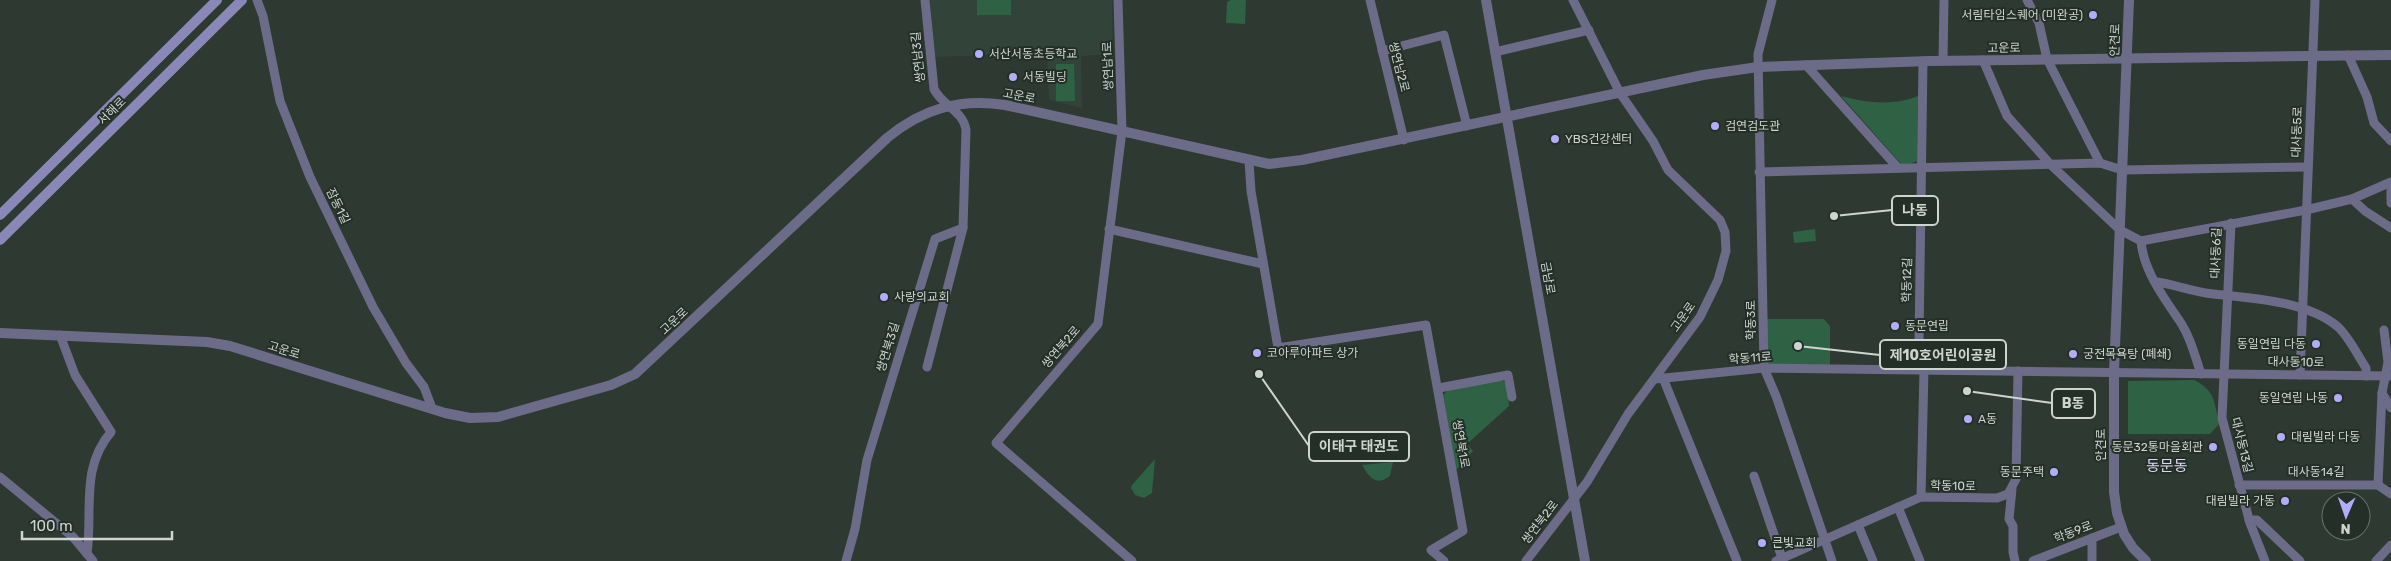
<svg xmlns="http://www.w3.org/2000/svg" width="2391" height="561" font-family="Rubik,'Noto Sans KR',sans-serif">
  <style>
    .built { fill: #324439 }
    .green { fill: #2f6144 }
    .lines { fill: none; stroke-linecap: round; stroke-linejoin: round }
    .minor { stroke: #6c6b88; stroke-width: 9 }
    .tertiary { stroke: #6c6b88; stroke-width: 10 }
    .secondary { stroke: #8a88b6; stroke-width: 10 }
    .poi-dot { fill: #b2adf9; stroke: #232f27; stroke-width: 2 }
    .labels { text-anchor: middle; stroke-width: 4; stroke-linejoin: round; paint-order: stroke }
    .poi-label { font-size: 12px; fill: #ced5d0; stroke: #232f27; text-anchor: start }
    .street-label { font-size: 12px; fill: #ced5d0; stroke: #232f27 }
    .quarter-label { font-size: 15px; fill: #dbdaf8; stroke: #232f27 }
    .leader { fill: none; stroke: #ced5d0; stroke-width: 2 }
    .callout-dot { fill: #ced5d0; stroke: #232f27; stroke-width: 2 }
    .callout { fill: #232f27; stroke: #ced5d0; stroke-width: 2 }
    .callout-label { font-size: 14px; text-anchor: middle; font-weight: bold; fill: #ced5d0 }
  </style>
  <rect width="100%" height="100%" fill="#2d3931"/>
  <path class="built" d="M930 0H1112L1113 54 1081 56 1082 108 1049 100 1047 53 934 57Z"/>
  <g class="green">
    <rect x="977" y="0" width="34" height="15"/>
    <path d="M1231 0H1246L1245 24 1226 23 1227 2Z"/>
    <path d="M1056 64H1074L1075 101H1056Z"/>
    <path d="M1841 96C1867 103 1893 106 1918 96L1917 161 1910 164H1901Z"/>
    <path d="M1815 229 1816 241 1794 243 1793 232Z"/>
    <path d="M1766 319H1824L1830 326V367H1766Z"/>
    <path d="M1501 380 1507 384 1509 406 1467 444 1473 451 1456 470 1443 395 1448 390Z"/>
    <path d="M2194 380C2216 391 2214 402 2219 424L2210 434H2128V381Z"/>
    <path d="M1155 459 1152 493 1144 498 1135 495 1131 488 1132 485Z"/>
    <path d="M1393 462 1390 476C1376 487 1369 477 1362 465Z"/>
  </g>
  <g class="lines">
    <g class="minor">
      <path d="M257 0 263 16 280 101 310 177 373 307 406 363 424 387 432 408"/>
      <path d="M1118 0 1122 131 1098 324 996 443 1132 561"/>
      <path d="M1370 0 1404 140"/>
      <path d="M1772 0 1758 54 1764 368 1776 396 1832 561"/>
      <path d="M2027 0 2039 23 2047 59 2100 163"/>
      <path d="M1382 51 1444 35 1467 126"/>
      <path d="M1495 52 1589 30"/>
      <path d="M2348 55 2367 97 2374 123 2391 141"/>
      <path d="M1983 60 2007 116 2051 165 2120 230 2141 241"/>
      <path d="M1943 61 1944 0"/>
      <path d="M1806 65 1898 168"/>
      <path d="M1249 161 1251 191 1278 348 1426 325 1463 531 1431 550 1444 561"/>
      <path d="M1759 172 2100 163 2122 170 2308 167"/>
      <path d="M2391 189V203"/>
      <path d="M2352 199 2391 182"/>
      <path d="M2231 223 2222 418 2250 523 2265 561"/>
      <path d="M1109 229 1263 264"/>
      <path d="M2141 241 2306 210 2352 199 2365 211 2391 228"/>
      <path d="M2141 241C2143 269 2163 297 2179 320 2190 336 2195 356 2201 374"/>
      <path d="M2157 282C2176 285 2194 292 2213 294 2251 298 2308 301 2338 327 2349 337 2358 356 2366 368V376"/>
      <path d="M60 335 75 375 111 432C80 468 93 511 87 554"/>
      <path d="M927 367 963 228"/>
      <path d="M2300 375 2315 0"/>
      <path d="M1663 378 1737 561"/>
      <path d="M1655 379 1764 368 2391 376"/>
      <path d="M1439 388 1508 375 1512 397"/>
      <path d="M2382 393 2391 408"/>
      <path d="M1754 476 1782 558"/>
      <path d="M0 477 73 537 93 561"/>
      <path d="M2239 485H2378L2391 494"/>
      <path d="M2378 485 2382 393 2388 362 2384 330"/>
      <path d="M2012 489 2009 519 2013 526V552L2015 561"/>
      <path d="M1921 497 1924 370 1919 340 1923 61"/>
      <path d="M1898 507 1920 561"/>
      <path d="M2249 520H2257L2300 561"/>
      <path d="M1858 525 1873 561"/>
      <path d="M846 561 855 529 867 460 935 239 963 228 966 130C963 110 942 106 934 89L925 0"/>
      <path d="M1526 561 1587 482 1628 414 1700 317 1718 280 1726 251 1725 232 1720 220 1668 170 1653 141 1620 93 1573 0"/>
      <path d="M1776 561 1921 497 1997 498 2008 494 2016 479 2018 371"/>
      <path d="M2033 561 2121 527"/>
      <path d="M2092 561V538"/>
      <path d="M2376 561 2391 545"/>
    </g>
    <g class="tertiary">
      <path d="M1486 0 1585 561"/>
      <path d="M2129 0 2114 372V492L2117 513 2124 534 2133 548 2146 561"/>
      <path d="M0 333 207 342 230 346 445 413 470 418 498 417 611 385 635 374 887 138C922 109 959 98 1005 105L1269 164 1302 160 1703 75 1758 67 1930 61 2391 55"/>
    </g>
    <g class="secondary">
      <path d="M0 215 217 0"/>
      <path d="M0 240 242 0"/>
    </g>
  </g>
  <g class="poi-dot">
    <circle cx="2093" cy="15" r="5"/>
    <circle cx="979" cy="54" r="5"/>
    <circle cx="1013" cy="77" r="5"/>
    <circle cx="1715" cy="126" r="5"/>
    <circle cx="1555" cy="139" r="5"/>
    <circle cx="884" cy="297" r="5"/>
    <circle cx="1895" cy="326" r="5"/>
    <circle cx="2316" cy="344" r="5"/>
    <circle cx="1257" cy="353" r="5"/>
    <circle cx="2073" cy="354" r="5"/>
    <circle cx="2338" cy="398" r="5"/>
    <circle cx="1968" cy="419" r="5"/>
    <circle cx="2281" cy="437" r="5"/>
    <circle cx="2213" cy="447" r="5"/>
    <circle cx="2054" cy="472" r="5"/>
    <circle cx="2285" cy="501" r="5"/>
    <circle cx="1762" cy="543" r="5"/>
  </g>
  <g class="labels">
    <g class="poi-label">
      <text x="2083" y="19" text-anchor="end">서림타임스퀘어 (미완공)</text>
      <text x="989" y="58">서산서동초등학교</text>
      <text x="1023" y="81">서동빌딩</text>
      <text x="1725" y="130">검연검도관</text>
      <text x="1565" y="143">YBS건강센터</text>
      <text x="894" y="301">사랑의교회</text>
      <text x="1905" y="330">동문연립</text>
      <text x="2306" y="348" text-anchor="end">동일연립 다동</text>
      <text x="1267" y="357">코아루아파트 상가</text>
      <text x="2083" y="358">궁전목욕탕 (폐쇄)</text>
      <text x="2328" y="402" text-anchor="end">동일연립 나동</text>
      <text x="1978" y="423">A동</text>
      <text x="2291" y="441">대림빌라 다동</text>
      <text x="2203" y="451" text-anchor="end">동문32통마을회관</text>
      <text x="2044" y="476" text-anchor="end">동문주택</text>
      <text x="2275" y="505" text-anchor="end">대림빌라 가동</text>
      <text x="1772" y="547">큰빛교회</text>
    </g>
    <g class="street-label">
      <text transform="translate(2115 40) rotate(-88)" y="4">안견로</text>
      <text transform="translate(2004 48) rotate(-1)" y="4">고운로</text>
      <text transform="translate(918 57) rotate(-96)" y="4">쌍연남3길</text>
      <text transform="translate(1108 66) rotate(-92)" y="4">쌍연남1로</text>
      <text transform="translate(1399 67) rotate(76)" y="4">쌍연남2로</text>
      <text transform="translate(1019 96) rotate(11)" y="4">고운로</text>
      <text transform="translate(112 111) rotate(-45)" y="4">서해로</text>
      <text transform="translate(2297 132) rotate(-88)" y="4">대사동5로</text>
      <text transform="translate(338 206) rotate(64)" y="4">잠동1길</text>
      <text transform="translate(2216 253) rotate(-88)" y="4">대사동6길</text>
      <text transform="translate(1548 278) rotate(80)" y="4">금남로</text>
      <text transform="translate(1907 280) rotate(-89)" y="4">학동12길</text>
      <text transform="translate(1683 317) rotate(-55)" y="4">고운로</text>
      <text transform="translate(1751 320) rotate(-90)" y="4">학동3로</text>
      <text transform="translate(674 321) rotate(-43)" y="4">고운로</text>
      <text transform="translate(888 347) rotate(-73)" y="4">쌍연북3길</text>
      <text transform="translate(1061 347) rotate(-49)" y="4">쌍연북2로</text>
      <text transform="translate(284 350) rotate(17)" y="4">고운로</text>
      <text transform="translate(1750 358) rotate(-4)" y="4">학동11로</text>
      <text transform="translate(2296 362) rotate(1)" y="4">대사동10로</text>
      <text transform="translate(1461 444) rotate(80)" y="4">쌍연북1로</text>
      <text transform="translate(2101 445) rotate(-90)" y="4">안견로</text>
      <text transform="translate(2242 445) rotate(76)" y="4">대사동13길</text>
      <text x="2316" y="476">대사동14길</text>
      <text transform="translate(1953 486) rotate(1)" y="4">학동10로</text>
      <text transform="translate(1540 522) rotate(-52)" y="4">쌍연북2로</text>
      <text transform="translate(2073 532) rotate(-21)" y="4">학동9로</text>
    </g>
    <g class="quarter-label">
      <text x="2167" y="471">동문동</text>
    </g>
  </g>
  <path class="leader" d="M1834 216L1892 210M1798 346L1880 355M1967 391L2052 403M1259 374L1309 446"/>
  <g class="callout-dot">
    <circle cx="1834" cy="216" r="5"/>
    <circle cx="1798" cy="346" r="5"/>
    <circle cx="1967" cy="391" r="5"/>
    <circle cx="1259" cy="374" r="5"/>
  </g>
  <g class="callout">
    <rect x="1892" y="196" width="46" height="29" rx="5"/>
    <rect x="1880" y="340" width="126" height="29" rx="5"/>
    <rect x="2052" y="389" width="43" height="29" rx="5"/>
    <rect x="1309" y="432" width="100" height="29" rx="5"/>
  </g>
  <g class="callout-label">
    <text x="1915" y="215">나동</text>
    <text x="1943" y="360">제10호어린이공원</text>
    <text x="2073" y="408">B동</text>
    <text x="1359" y="451">이태구 태권도</text>
  </g>
  <g transform="translate(2346 516) rotate(182)"><circle r="24" fill="#232f27" stroke="#67716b"/>
  <path d="M0-4L9 19L0 12L-9 19Z" fill="#b2adf9"/>
  <text y="-8" font-size="14" font-weight="bold" text-anchor="middle" fill="#ced5d0">N</text>
  </g>
  <path d="M22 531v8h150v-8" fill="none" stroke="#ced5d0" stroke-width="2.5"/>
  <text x="30" y="531" font-size="15" fill="#ced5d0" stroke="#232f27" stroke-width="4" paint-order="stroke">100 m</text>
</svg>
